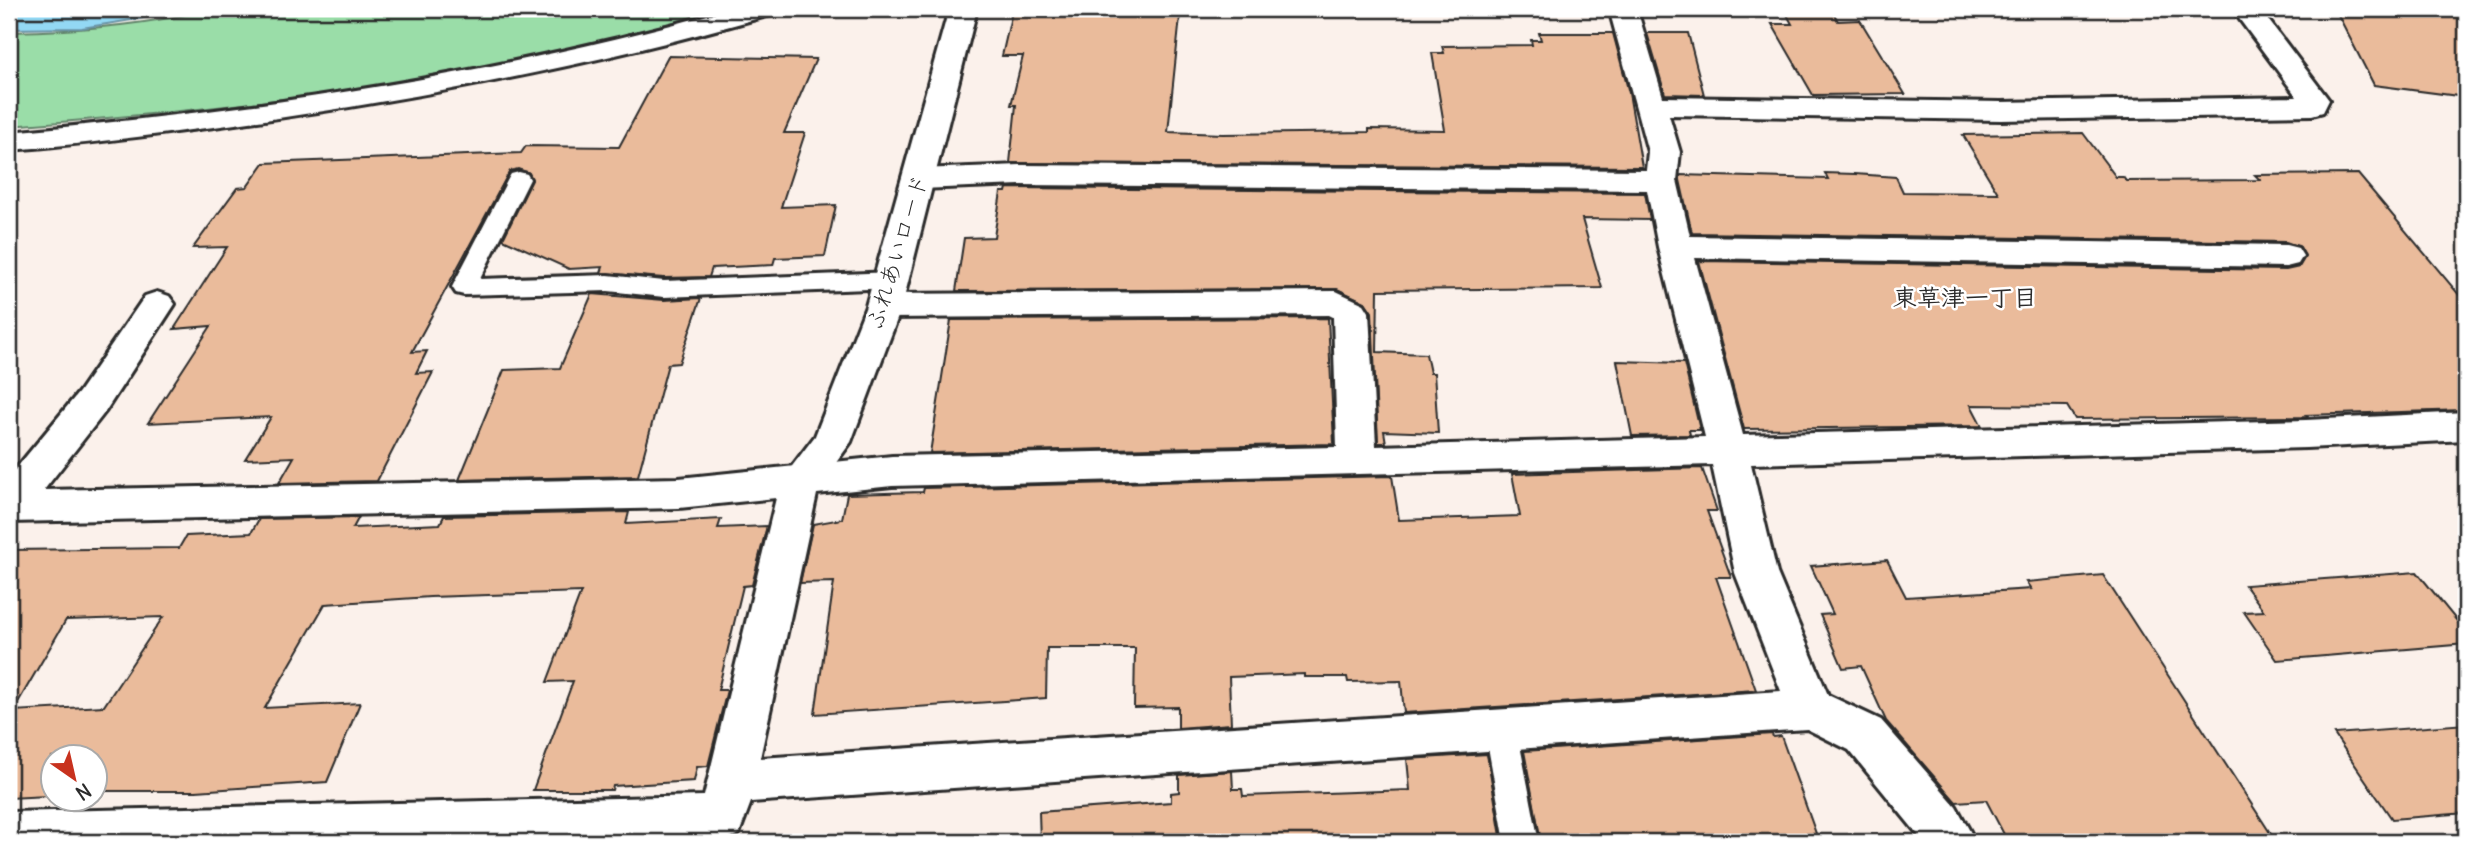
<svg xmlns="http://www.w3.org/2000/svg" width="2475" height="851" font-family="Delius,'Klee One',sans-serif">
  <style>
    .green { fill: #9adda8; stroke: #62846a; stroke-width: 2 }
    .water { fill: #93d8f4; stroke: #6993a4; stroke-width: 2 }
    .building { fill: #eabb9b; stroke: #2b2b2b; stroke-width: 2; fill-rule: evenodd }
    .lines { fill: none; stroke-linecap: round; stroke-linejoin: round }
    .lane-casing { stroke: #2b2b2b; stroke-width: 6 }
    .street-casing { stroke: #2b2b2b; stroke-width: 6 }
    .secondary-casing { stroke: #2b2b2b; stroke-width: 6 }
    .lane { fill: #fff; fill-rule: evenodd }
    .street { fill: #fff; fill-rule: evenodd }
    .secondary { fill: #fff; fill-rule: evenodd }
    .labels { text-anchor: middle; stroke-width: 5; stroke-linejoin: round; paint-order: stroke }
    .street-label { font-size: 23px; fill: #2b2b2b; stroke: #fff }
    .neighbourhood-label { font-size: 24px; font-weight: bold; fill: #2b2b2b; stroke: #fff }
  </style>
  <rect width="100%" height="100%" fill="#fbf1eb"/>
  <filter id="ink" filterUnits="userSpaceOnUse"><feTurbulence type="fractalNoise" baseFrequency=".0143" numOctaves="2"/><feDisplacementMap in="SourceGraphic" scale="14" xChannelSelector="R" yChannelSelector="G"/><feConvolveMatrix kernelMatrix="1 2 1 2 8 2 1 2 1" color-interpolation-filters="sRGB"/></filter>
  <g filter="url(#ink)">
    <path class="green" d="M214 9H723C674 22 625 36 575 47 390 91 198 112 9 126V32C79 31 146 25 214 9Z"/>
    <path class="water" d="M9 9H200L82 28 9 29Z"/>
    <g class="building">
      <path d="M1784 9H1831L1838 21 1860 20 1905 94 1813 95 1772 24H1792Z"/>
      <path d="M2335 9H2466V97L2374 85Z"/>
      <path d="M1012 12 1180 17 1168 132 1223 134 1369 132V129L1445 130 1432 53H1444L1442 46 1532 45 1531 40H1541L1539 33H1613L1629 93 1642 167 1010 163 1016 105H1011L1023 56H1002Z"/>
      <path d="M1647 33H1688L1704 95 1665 94Z"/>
      <path d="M668 56 816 59 784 133H805L781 207 836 205 825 256 775 258 773 265 712 268 709 277 664 278 601 273 603 267 569 269 503 239 532 180 529 173 518 169 510 171 506 178 412 352 427 351 416 373 433 372 377 481 279 483 294 457 245 459 271 417 148 423 211 326 174 329 227 247 193 248 237 188 247 187 264 163 521 153 526 146 619 147Z"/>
      <path d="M2083 133 2116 177H2123L2126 181 2260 180 2255 175 2358 174 2466 303V410L2306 415 2308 417 2075 419 2067 406 1971 405 1982 426 1744 429 1699 261 2286 270 2299 267 2305 257 2300 247 2286 242 1692 233 1680 180V175L1828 179 1825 173 1855 174 1896 177 1903 192 1998 193 1963 135Z"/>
      <path d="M1007 188 1645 193 1650 220 1582 219 1602 288 1378 290 1377 352 1426 354 1430 373H1434L1438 433 1384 431 1386 443H1378L1372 312 1365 302 1337 289 956 291 964 238 994 237 1001 192H1006Z"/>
      <path d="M592 294 664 300 701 298 679 363 668 364 638 476 459 480 504 370 560 368Z"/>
      <path d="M1328 318 1334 444 930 453 951 320Z"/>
      <path d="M1617 361 1684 363 1700 430H1689L1690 435 1632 436Z"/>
      <path d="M1702 468 1717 511H1707L1731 577H1716L1756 690 1404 713 1401 681 1348 682 1347 677H1304V674L1229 677 1231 724 1178 728V707L1134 708 1135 648H1047L1046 698 815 714 834 582 800 583 813 524 842 519 847 494 923 492 924 488 1392 476 1399 520 1520 516 1512 474Z"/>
      <path d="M629 512 626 524 721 519 718 528 767 526 752 585 743 586 718 690H727L708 766 697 767 694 781 613 786 612 790H533L573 681 547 682 581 592 430 597 325 604 265 708 360 703 327 782 196 791H94V757H52V791L48 796 9 798V550L179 548 186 536 251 533 259 519 359 517 353 528 440 524 444 516ZM163 617 104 706 13 711 66 620Z"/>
      <path d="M1887 560 1906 597 2031 589 2026 582 2103 575 2276 842H2008L1986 800 1956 802 1886 721 1861 666 1843 668 1820 615 1833 614 1811 566Z"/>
      <path d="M2417 572 2466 632V644L2277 660 2244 612 2264 611 2245 585Z"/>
      <path d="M2466 724V813L2392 819 2334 734Z"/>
      <path d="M1772 734 1773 737 1781 736 1819 842H1541L1524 751Z"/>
      <path d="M1487 754 1502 842H1040L1039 812 1171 802V793L1179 792V775L1232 771 1233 789H1242L1243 796 1410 790 1407 759Z"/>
    </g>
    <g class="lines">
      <defs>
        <g id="lane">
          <path d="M519 172 527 174 530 179 480 279 608 275 664 281 893 272 901 274 905 280 901 286 893 288 664 297 608 291 464 295 456 293 452 287 508 179 511 174Z"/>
          <path d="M1501 716 1512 720 1517 730 1539 842H1505L1485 730 1490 720Z"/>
        </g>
        <g id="street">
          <path d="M730 9H774L770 15C588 67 402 102 214 127 146 136 77 145 9 150V132C251 111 496 75 730 9Z"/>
          <path d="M1609 9H1637L1663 97 2001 102 2297 97 2232 9H2260L2329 100 2323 112 2312 115 2001 120 1669 115 1680 152 1677 180 1690 236 2286 245 2298 248 2303 256 2298 264 2286 267 1695 258 1743 435 2306 420 2466 412V440L2306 448 1751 464 1777 573 1828 695 1881 720 1956 806 1976 842H1924L1849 750 1807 729 751 802 739 834 722 841 9 842V812L704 796 776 498 679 508 9 522V477L79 392 145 296 157 292 169 296 175 304 105 412 44 490 679 478 892 456 1337 447 1333 317 1329 315 884 318 871 314 866 306 871 298 884 294 1336 291 1364 304 1369 312 1376 446 1705 437 1658 247 1647 190 1020 185 920 189 909 186 904 179 909 172 920 169 1020 165 1646 170 1648 152ZM1712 465 1735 573 1781 691 760 758 817 494 892 486Z"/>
        </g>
        <path id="secondary" d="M949 9H977L902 306 851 442 814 493 800 497 786 493 780 482 815 436 866 306Z"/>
      </defs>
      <use href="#lane" class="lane-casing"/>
      <use href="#street" class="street-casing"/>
      <use href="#secondary" class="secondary-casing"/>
      <use href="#lane" class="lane"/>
      <use href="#street" class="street"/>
      <use href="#secondary" class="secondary"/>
    </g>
  </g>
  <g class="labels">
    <g class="street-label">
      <text transform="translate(897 252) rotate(-73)" y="8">ふれあいロード</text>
    </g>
    <g class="neighbourhood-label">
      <text x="1965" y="306">東草津一丁目</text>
    </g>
  </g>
  <rect width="2475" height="851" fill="none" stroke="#fff" stroke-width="35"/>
  <rect x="18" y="18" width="2440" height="816" fill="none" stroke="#2b2b2b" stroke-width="2.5" filter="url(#ink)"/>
  <g transform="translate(74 778) rotate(146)"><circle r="33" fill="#ffffff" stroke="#aaaaaa" stroke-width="2"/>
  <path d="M0-5L12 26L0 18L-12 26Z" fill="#c8321e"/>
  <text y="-10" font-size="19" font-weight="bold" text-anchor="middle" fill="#2b2b2b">N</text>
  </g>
</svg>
